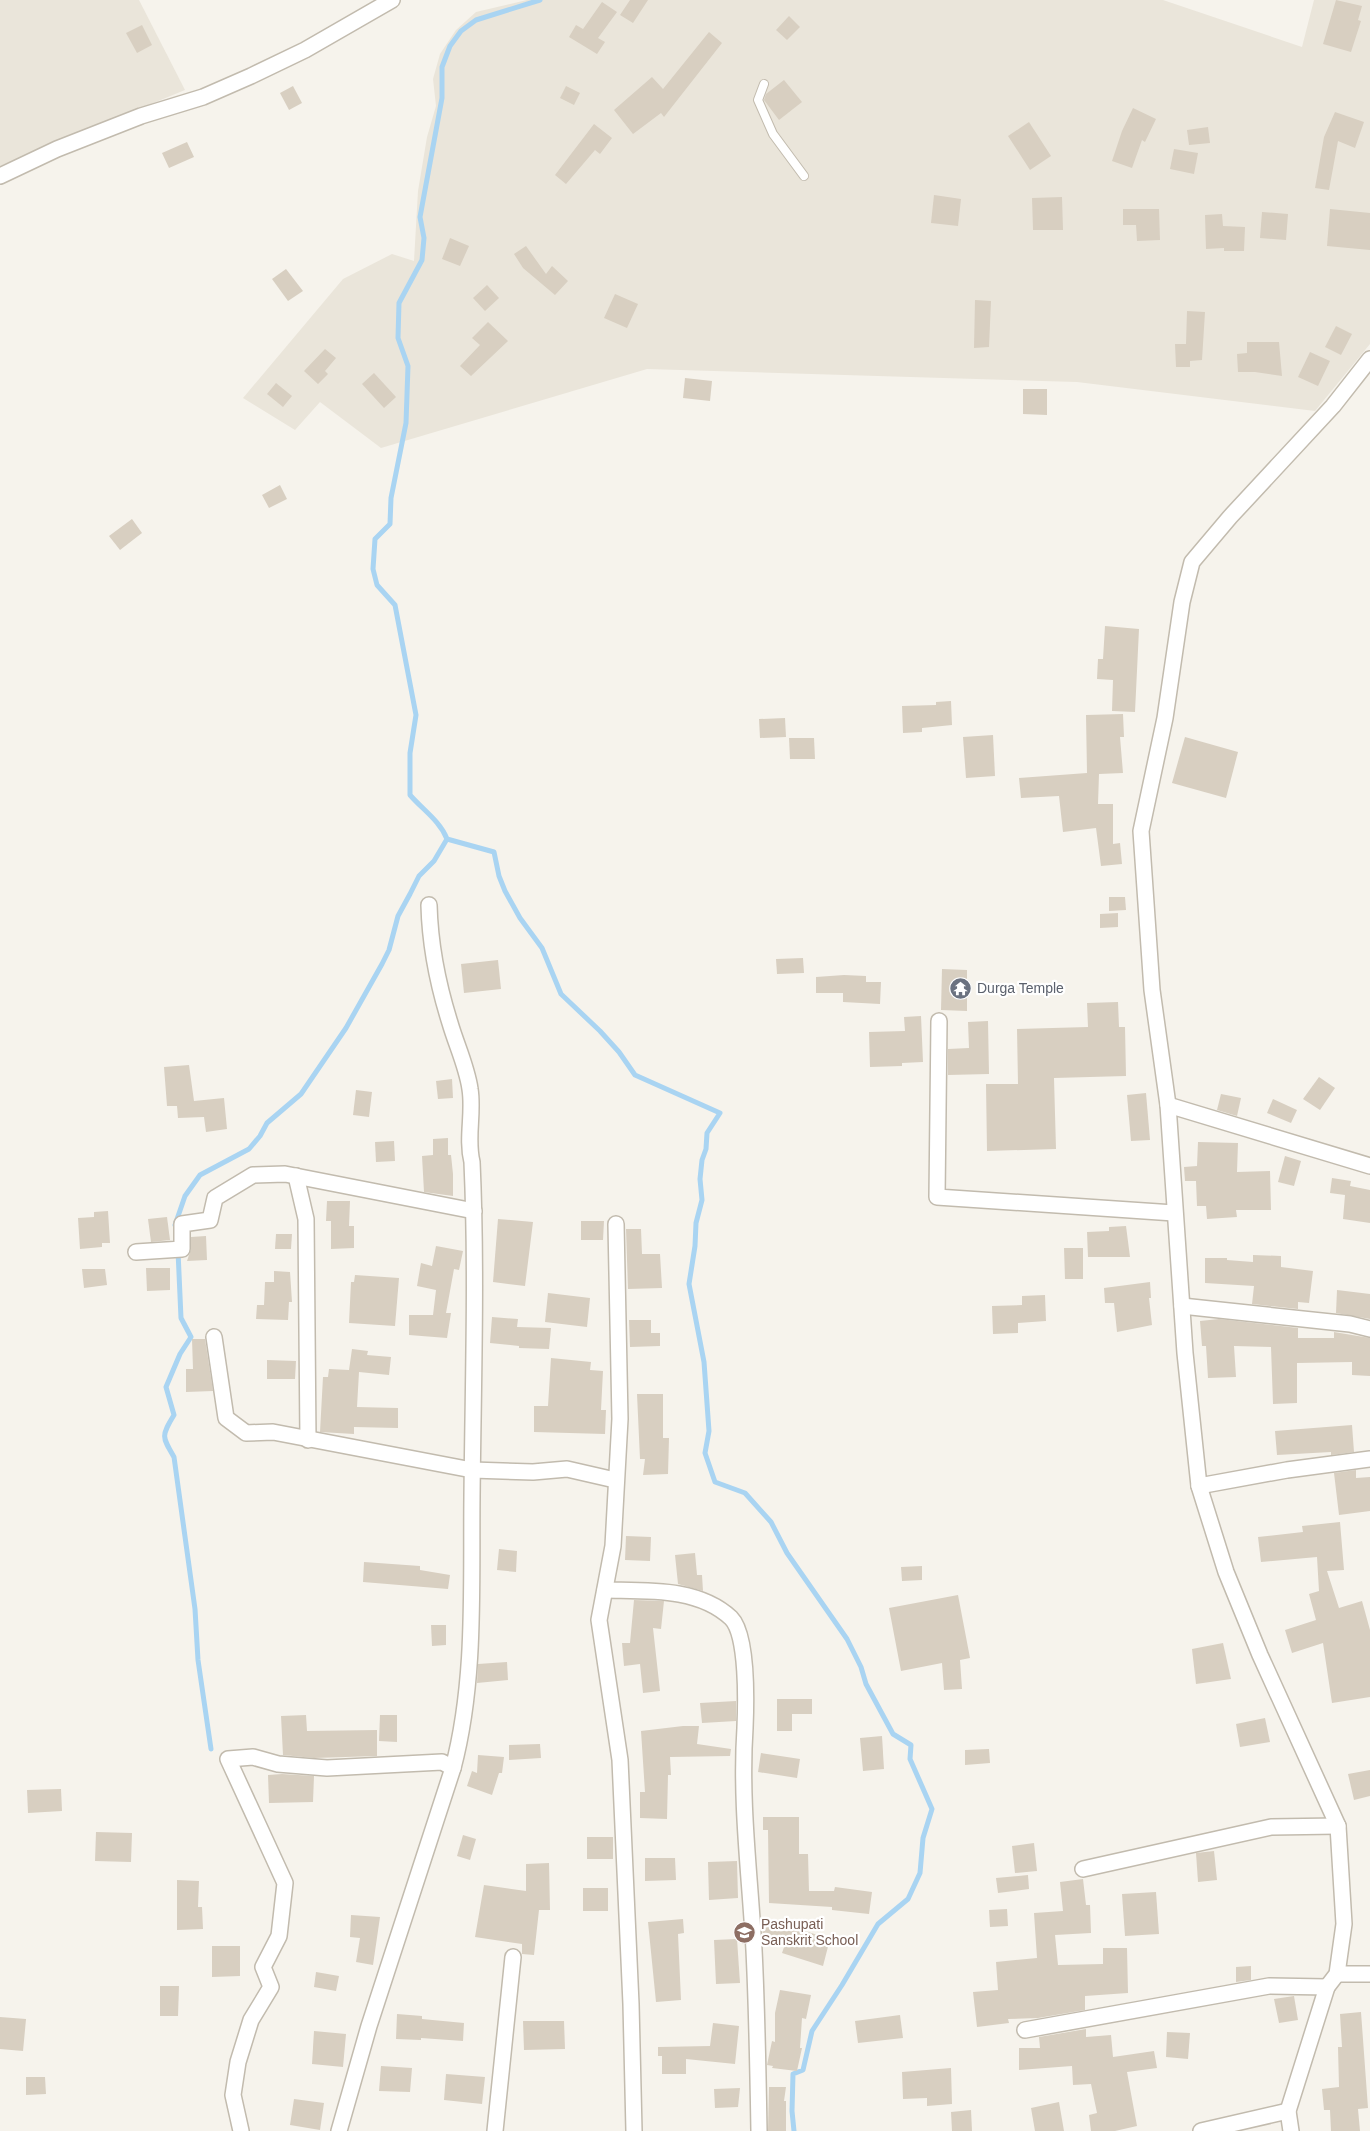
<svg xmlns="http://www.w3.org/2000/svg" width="1370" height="2131" font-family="Helvetica,sans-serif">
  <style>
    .residential { fill: #eae5da }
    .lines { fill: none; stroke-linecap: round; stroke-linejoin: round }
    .stream { stroke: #a9d4f2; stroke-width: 5 }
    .building { fill: #d8cfc1 }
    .service-casing { stroke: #c2bbae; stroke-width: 10 }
    .minor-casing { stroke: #c2bbae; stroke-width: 18 }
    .service { stroke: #fff; stroke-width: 8 }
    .minor { stroke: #fff; stroke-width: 15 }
    .labels { text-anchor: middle; stroke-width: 4.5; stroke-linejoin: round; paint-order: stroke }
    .worship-label { font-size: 14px; fill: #5b616d; stroke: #fff; text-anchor: start }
    .education-label { font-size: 14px; fill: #785e54; stroke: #fff; text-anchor: start }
  </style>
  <rect width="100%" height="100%" fill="#f6f3ec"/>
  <g class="residential">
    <path d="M0 0H139L185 90 0 166Z"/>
    <path d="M527 0H1163L1302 47 1314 0H1370V344L1315 411 1077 382 647 369 381 448 320 402 295 430 243 398 343 279 392 254 414 261 418 191 427 137 436 106 433 79 440 54 456 30 476 12Z"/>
  </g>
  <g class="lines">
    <g class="stream">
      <path d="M540 0 476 20 461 31 450 46 442 67V98L420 217 424 238 422 260 399 303 398 338 408 366 406 423 391 498 390 524 375 539 373 569 377 585 395 605 416 715 410 753V795C423 810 440 821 447 839L494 852 499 876 505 891 520 918 542 948 561 994 600 1031 619 1052 635 1075 720 1113 707 1133 706 1149 702 1160 700 1179 702 1200 696 1223 695 1246 689 1284 704 1362 709 1431 705 1453 715 1482 745 1493 771 1522 787 1553 847 1639 861 1667 866 1684 893 1734 911 1745 910 1759 932 1809 923 1838 920 1873 908 1899 878 1924 842 1985 812 2031 803 2070 793 2074 792 2111 794 2131"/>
      <path d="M175 1225 185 1196 200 1175 249 1149 260 1136 267 1123 301 1094 346 1028 382 964 389 950 398 916 410 894 419 876 434 861 447 839"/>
      <path d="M178 1251 181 1318 191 1337 180 1354 166 1387 174 1415C161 1436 162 1437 174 1457L195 1609 198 1660 211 1749"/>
    </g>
  </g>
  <g class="building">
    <path d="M630 0H648L633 23 620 15Z"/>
    <path d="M1336 0 1362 6 1358 20 1361 21 1351 52 1323 44Z"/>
    <path d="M602 2 617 12 598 38 605 42 597 54 569 37 576 25 583 29Z"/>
    <path d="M789 16 800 27 787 40 776 30Z"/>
    <path d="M142 25 152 45 137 53 126 33Z"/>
    <path d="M709 32 722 43 664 117 661 113 633 134 614 110 652 77 663 89Z"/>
    <path d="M784 80 802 102 779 120 764 100 766 94Z"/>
    <path d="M293 86 302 103 289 110 280 93Z"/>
    <path d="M566 86 580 93 574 105 560 98Z"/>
    <path d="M1133 108 1156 119 1145 142 1142 140 1132 168 1112 161 1122 131Z"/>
    <path d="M1335 112 1364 122 1355 148 1338 141 1329 190 1315 188 1324 137Z"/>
    <path d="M1029 122 1051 156 1030 170 1008 136Z"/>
    <path d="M594 124 612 138 600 154 595 150 566 184 555 175Z"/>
    <path d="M1208 127 1210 143 1189 145 1187 130Z"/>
    <path d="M187 142 194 157 169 168 162 153Z"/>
    <path d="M1174 149 1198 153 1194 174 1170 169Z"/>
    <path d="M934 195 961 199 958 226 931 223Z"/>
    <path d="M1062 197 1063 230H1033L1032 198Z"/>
    <path d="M1123 209H1159L1160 240 1137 241 1136 225H1123Z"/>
    <path d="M1330 209 1370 213V250L1327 246Z"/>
    <path d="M1262 212 1288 214 1286 240 1260 238Z"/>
    <path d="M1222 214 1223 226 1245 227 1244 251H1224V248L1206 249 1205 215Z"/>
    <path d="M450 238 469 246 460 266 442 259Z"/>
    <path d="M526 246 546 274 552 266 568 281 555 295 523 268 514 254Z"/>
    <path d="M286 269 303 291 288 301 272 279Z"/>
    <path d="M487 285 499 298 485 311 473 298Z"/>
    <path d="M615 294 638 304 627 328 604 318Z"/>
    <path d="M975 300 991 301 989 347 974 348Z"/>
    <path d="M1187 311 1205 312 1202 360 1190 361V367H1176L1175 344H1186Z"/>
    <path d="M488 322 508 341 471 376 460 366 480 345 472 338Z"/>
    <path d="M1336 326 1352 334 1341 355 1325 347Z"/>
    <path d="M1247 342H1279L1282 376 1255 372H1238L1237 354 1247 353Z"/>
    <path d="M325 349 336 358 325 371 328 374 318 384 304 371Z"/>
    <path d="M1310 352 1330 361 1318 386 1298 377Z"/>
    <path d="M374 373 396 397 384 408 362 384Z"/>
    <path d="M685 378 712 381 710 401 683 398Z"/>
    <path d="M276 383 292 396 283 407 267 394Z"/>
    <path d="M1023 389H1047V415L1023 414Z"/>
    <path d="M280 485 287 499 269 508 262 495Z"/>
    <path d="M132 519 142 533 120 550 109 536Z"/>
    <path d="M1105 626 1139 629 1135 712 1112 711 1113 680 1097 679 1098 659H1103Z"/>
    <path d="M951 701 952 725 922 728V732L903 733 902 706 936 705V702Z"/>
    <path d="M1123 714 1124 737H1120L1123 773 1099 774 1098 804H1113V844L1120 843 1122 864 1101 866 1096 828 1063 832 1059 796 1021 798 1019 778 1087 773 1086 715Z"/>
    <path d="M785 718 786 737 760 738 759 719Z"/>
    <path d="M993 735 995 776 966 778 963 737Z"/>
    <path d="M1185 737 1238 752 1226 798 1172 783Z"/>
    <path d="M789 738H814L815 759H790Z"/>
    <path d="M1109 897H1125L1126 910 1109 911Z"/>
    <path d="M1118 913V927L1100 928V914Z"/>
    <path d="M803 958 804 973 777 974 776 959Z"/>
    <path d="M498 960 501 989 464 993 461 964Z"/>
    <path d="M942 969 967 970V1011L941 1010Z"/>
    <path d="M844 975 866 976V982H881L880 1004 843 1002V993H816V977Z"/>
    <path d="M1118 1002 1119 1027H1125L1126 1076 1054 1078 1056 1149 987 1151 986 1084H1018L1017 1029 1088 1027 1087 1003Z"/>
    <path d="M921 1016 923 1062 902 1063V1066L870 1067 869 1032 905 1031 904 1017Z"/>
    <path d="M988 1021 989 1074 948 1075V1049L969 1048 968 1022Z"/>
    <path d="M189 1065 194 1101 224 1098 227 1129 206 1132 204 1117 178 1118 177 1106H167L164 1067Z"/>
    <path d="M1319 1077 1335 1088 1320 1110 1303 1099Z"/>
    <path d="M452 1079 453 1098 438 1099 436 1081Z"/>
    <path d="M356 1090 372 1092 369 1117 353 1115Z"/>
    <path d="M1146 1093 1150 1140 1131 1141 1127 1095Z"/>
    <path d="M1221 1094 1241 1098 1237 1116 1217 1110Z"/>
    <path d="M1273 1099 1297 1110 1291 1123 1267 1113Z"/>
    <path d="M448 1138V1155H451L453 1174V1196L424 1192 422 1156 433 1155V1139Z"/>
    <path d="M394 1141 395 1161 376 1162 375 1142Z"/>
    <path d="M1198 1142 1238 1143 1237 1172 1270 1171 1271 1210H1236L1237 1217 1207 1219 1206 1206H1197L1196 1181H1185L1184 1167 1197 1166Z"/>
    <path d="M1285 1156 1301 1161 1294 1186 1278 1182Z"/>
    <path d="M1332 1178 1351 1181 1350 1186 1370 1190V1223L1343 1219 1345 1195 1330 1193Z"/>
    <path d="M327 1201H350L349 1226H354V1248L331 1249V1221H326Z"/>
    <path d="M108 1211 110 1243H102V1247L80 1249 78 1218 94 1217V1212Z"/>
    <path d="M167 1217 170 1240 151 1242 148 1219Z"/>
    <path d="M498 1219 533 1222 525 1286 493 1282Z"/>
    <path d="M581 1221H604L603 1240H581Z"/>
    <path d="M1126 1226 1130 1257H1088L1087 1232 1109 1231V1227Z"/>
    <path d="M626 1229H641L642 1254H660L662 1288 628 1289Z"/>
    <path d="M276 1234H292L291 1249H275Z"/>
    <path d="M206 1236 207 1260 187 1261 191 1249V1237Z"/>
    <path d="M436 1246 463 1251 459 1270 454 1269 446 1313H451L447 1338 409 1335V1315H433L436 1290 417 1286 421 1263 432 1266Z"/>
    <path d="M1064 1248H1083V1279H1065Z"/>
    <path d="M1253 1255 1281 1256V1267L1313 1271 1309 1303 1298 1302V1309L1252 1304 1254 1286 1205 1283V1258H1227V1260L1253 1262Z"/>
    <path d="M146 1268H170V1290L147 1291Z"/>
    <path d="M82 1269H105L107 1285 84 1288Z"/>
    <path d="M274 1271 290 1272 292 1302H289L288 1320 256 1319 257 1305H264L265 1282H274Z"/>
    <path d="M355 1275 399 1278 395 1326 349 1323 351 1282H354Z"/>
    <path d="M1150 1282 1151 1298H1149L1152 1325 1117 1332 1114 1303H1105L1104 1288Z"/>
    <path d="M1337 1290 1370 1294V1319L1336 1313Z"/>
    <path d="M548 1293 590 1298 587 1327 545 1322Z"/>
    <path d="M1045 1295 1046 1321 1018 1323V1333L993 1334 992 1306 1022 1305V1296Z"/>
    <path d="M492 1317 518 1319 517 1327 551 1328 549 1349 519 1348V1346L490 1343Z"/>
    <path d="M1219 1319 1298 1328V1338H1334V1332L1370 1338V1376L1352 1375V1362L1297 1363V1403L1273 1404 1271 1347 1234 1346 1236 1377 1208 1378 1206 1346H1202L1200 1321Z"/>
    <path d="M629 1320H651V1333H660V1346L630 1347Z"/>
    <path d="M192 1339H205L213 1391 186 1392V1369H193Z"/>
    <path d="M352 1349 368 1351 367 1355 391 1357 389 1375 359 1372 357 1407 398 1408V1428L354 1427V1434L320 1432 323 1377H328L329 1369 349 1370Z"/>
    <path d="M551 1358 591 1362 590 1370 603 1371 601 1410H606L605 1434 534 1432V1406H548Z"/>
    <path d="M267 1360 296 1361 295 1379H267Z"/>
    <path d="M637 1394H663V1438H669L668 1474 643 1475 645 1459H640Z"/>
    <path d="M1352 1425 1354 1452 1331 1455V1452L1277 1455 1275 1431Z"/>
    <path d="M1356 1470V1478L1370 1477V1511L1339 1515 1334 1473Z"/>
    <path d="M1340 1522 1344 1570 1327 1571 1339 1608 1362 1601 1370 1630V1697L1332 1703 1323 1643 1292 1653 1285 1630 1316 1620 1309 1594 1319 1591 1317 1557 1261 1562 1258 1537 1303 1532 1302 1526Z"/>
    <path d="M626 1536 651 1537 650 1561 625 1560Z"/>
    <path d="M499 1549 517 1551 516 1572 497 1570Z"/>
    <path d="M695 1553 697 1575H702L703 1591 678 1584 675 1555Z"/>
    <path d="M364 1562 420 1566V1570L450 1575 448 1589 363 1582Z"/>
    <path d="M922 1566V1580L902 1581 901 1567Z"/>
    <path d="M958 1595 970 1658 960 1660 962 1689 944 1690 942 1663 901 1671 889 1608Z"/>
    <path d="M634 1600 664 1601 661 1629 653 1628 660 1691 643 1693 640 1664 624 1666 622 1643H630Z"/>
    <path d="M431 1625H446V1645L432 1646Z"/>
    <path d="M1223 1643 1231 1679 1196 1684 1192 1649Z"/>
    <path d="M507 1662 508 1680 477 1683 478 1664Z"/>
    <path d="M777 1699H812V1714H792V1731H777Z"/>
    <path d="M736 1701V1721L702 1723 700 1703Z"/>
    <path d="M306 1715 307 1731 377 1730V1756L314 1758 283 1755 281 1716Z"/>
    <path d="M380 1715H397V1742L379 1741Z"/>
    <path d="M1265 1718 1270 1742 1240 1747 1236 1724Z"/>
    <path d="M683 1726H699L697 1744 731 1749 730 1756 670 1757 671 1775H668L667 1819 640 1818V1792H645L641 1731Z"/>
    <path d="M882 1736 884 1769 863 1771 860 1738Z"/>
    <path d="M540 1744 541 1758 509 1760V1745Z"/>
    <path d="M989 1749 990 1763 965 1765V1750Z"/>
    <path d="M761 1753 800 1759 797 1778 758 1772Z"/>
    <path d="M478 1755 504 1757 502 1773H499L492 1795 467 1786 472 1771 477 1773Z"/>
    <path d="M1370 1770V1796L1354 1800 1348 1774Z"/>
    <path d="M282 1774 314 1776 313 1802 269 1803 268 1775Z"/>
    <path d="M61 1789 62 1811 28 1813 27 1790Z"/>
    <path d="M763 1817H799V1854H808L809 1891H834L835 1887 872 1892 869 1914 832 1910V1907L769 1903 768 1830H763Z"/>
    <path d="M96 1832 132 1833 131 1862 95 1861Z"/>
    <path d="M463 1835 476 1839 470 1860 457 1856Z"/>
    <rect x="587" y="1837" width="26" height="22"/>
    <path d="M1034 1843 1037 1871 1015 1873 1012 1846Z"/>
    <path d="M1214 1851 1217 1880 1198 1882 1196 1853Z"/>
    <path d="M645 1858H675L676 1880 645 1881Z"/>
    <path d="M737 1861 738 1898 709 1900 708 1862Z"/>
    <path d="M549 1863 550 1910H539L534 1955 522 1954V1944L475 1937 484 1885 526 1891V1864Z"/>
    <path d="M1028 1875 1029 1889 998 1893 996 1878Z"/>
    <path d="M1083 1879 1086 1905H1090L1091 1933 1055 1935 1058 1965 1103 1964V1948H1127L1128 1993 1085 1996V2010L1038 2018 1008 2019 1009 2023 977 2027 973 1992 998 1990 996 1962 1037 1958 1034 1913 1063 1911 1060 1882Z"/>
    <path d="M177 1880 199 1881 198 1907H202L203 1929 177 1930Z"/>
    <rect x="583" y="1888" width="25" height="23"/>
    <path d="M1156 1892 1159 1934 1125 1936 1122 1894Z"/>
    <path d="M1007 1909 1008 1926 990 1927 989 1910Z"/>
    <path d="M351 1915 380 1917 373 1965 356 1962 360 1938 350 1937Z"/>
    <path d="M761 1917 830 1939 823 1966 782 1953 788 1936 763 1937Z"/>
    <path d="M683 1919 684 1933 678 1934 681 2000 656 2002 648 1922Z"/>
    <path d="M737 1939 740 1983 716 1984 714 1940Z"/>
    <path d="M212 1946H240V1976L212 1977Z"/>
    <path d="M1251 1966V1980L1236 1982V1967Z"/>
    <path d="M316 1972 339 1976 336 1991 314 1987Z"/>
    <path d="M160 1986H179L178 2016H160Z"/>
    <path d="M780 1990 811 1995 806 2019 802 2018 800 2048H802L797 2071 772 2068 773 2066 767 2065 772 2041 775 2042V2013Z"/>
    <path d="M1294 1996 1298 2020 1279 2023 1274 1999Z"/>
    <path d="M1361 2012 1368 2108 1358 2109 1360 2131H1331L1330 2110H1324L1322 2089 1339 2087 1338 2047H1342L1340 2014Z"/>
    <path d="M397 2014 422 2016V2019L464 2023 463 2041 421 2038V2040L396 2039Z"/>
    <path d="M900 2015 903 2038 858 2043 855 2021Z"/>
    <path d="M0 2017 26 2019 23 2051 0 2049Z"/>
    <path d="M523 2021H564L565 2049 524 2050Z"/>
    <path d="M713 2023 739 2026 735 2064 686 2059V2074H662V2056H658V2047L710 2046Z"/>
    <path d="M1086 2029V2037L1111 2035 1113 2057 1154 2051 1157 2068 1127 2072 1137 2126 1115 2131H1091L1089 2115 1097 2113 1091 2084 1073 2085 1072 2066 1019 2070V2048H1040L1039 2037Z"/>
    <path d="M314 2031 346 2034 343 2067 312 2064Z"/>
    <path d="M1167 2032 1190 2033 1188 2059 1166 2057Z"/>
    <path d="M381 2066 412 2068 410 2092 379 2091Z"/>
    <path d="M951 2068 952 2104 927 2106V2098L903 2099 902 2072Z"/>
    <path d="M446 2074 485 2077 482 2104 444 2100Z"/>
    <path d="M26 2077H45L46 2094 26 2095Z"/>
    <path d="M769 2087H786L784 2101H786V2131H768Z"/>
    <path d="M740 2088 738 2107 715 2108 714 2089Z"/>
    <path d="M294 2099 324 2103 320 2130 290 2125Z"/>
    <path d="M1059 2102 1064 2131H1035L1031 2108Z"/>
    <path d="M971 2110 972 2131H952L951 2112Z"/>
  </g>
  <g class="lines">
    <defs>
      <path id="service" d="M764 84 758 100 773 134 804 176"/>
      <g id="minor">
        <path d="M0 176 57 149 141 116 203 97 251 76 305 50 392 0"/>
        <path d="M939 1021 937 1197 1174 1213"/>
        <path d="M1168 1105 1370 1166"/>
        <path d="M296 1176 306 1219 308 1440"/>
        <path d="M616 1224 620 1419 613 1546 599 1620 620 1760 631 2004 634 2131"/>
        <path d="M136 1252 182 1249V1224L210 1220 215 1198 253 1175 285 1174 474 1211"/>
        <path d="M1182 1306 1350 1324 1370 1329"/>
        <path d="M214 1337 226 1418 246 1433 273 1432 472 1470 533 1472 567 1469 615 1480"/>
        <path d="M1199 1486 1287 1470 1370 1459"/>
        <path d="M605 1590C646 1591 698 1587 731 1618 748 1635 746 1704 745 1728 740 1802 750 1876 754 1950 757 2010 758 2071 759 2131"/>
        <path d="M1083 1869 1271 1827 1338 1826"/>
        <path d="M1337 1974H1370"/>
        <path d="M1025 2030 1269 1986 1327 1987"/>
        <path d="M241 2131 233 2095 238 2062 251 2020 271 1987 263 1967 279 1936 285 1883 228 1759 253 1757 278 1764 327 1768 442 1762 453 1768"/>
        <path d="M339 2131 369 2026 453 1768C476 1681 471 1587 472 1497 473 1385 477 1273 472 1162 466 1138 474 1113 470 1089 467 1067 456 1044 450 1023 438 985 430 945 429 905"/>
        <path d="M495 2131 513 1957"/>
        <path d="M1201 2131 1288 2111"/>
        <path d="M1291 2131 1288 2111 1327 1987 1337 1974 1344 1924 1338 1826 1260 1655 1226 1572 1199 1486 1185 1353 1168 1105 1152 990 1141 831 1165 718 1182 602 1192 562 1230 517 1333 406 1370 359"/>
      </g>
    </defs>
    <use href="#service" class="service-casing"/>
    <use href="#minor" class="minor-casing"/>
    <use href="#service" class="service"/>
    <use href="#minor" class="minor"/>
  </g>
  <defs>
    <symbol id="temple-disc" viewBox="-11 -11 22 22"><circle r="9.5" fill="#6b7280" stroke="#fff"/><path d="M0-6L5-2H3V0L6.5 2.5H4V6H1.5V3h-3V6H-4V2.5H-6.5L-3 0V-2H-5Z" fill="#fff"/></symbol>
    <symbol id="school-disc" viewBox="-11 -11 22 22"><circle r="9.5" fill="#8d6e63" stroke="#fff"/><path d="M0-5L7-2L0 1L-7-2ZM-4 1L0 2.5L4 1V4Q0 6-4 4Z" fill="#fff"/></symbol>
  </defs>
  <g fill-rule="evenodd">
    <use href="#temple-disc" x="948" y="976" width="25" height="25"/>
    <use href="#school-disc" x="732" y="1920" width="25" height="25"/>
  </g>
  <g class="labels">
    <g class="worship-label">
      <text x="977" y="993">Durga Temple</text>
    </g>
    <g class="education-label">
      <text x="761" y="1929">Pashupati<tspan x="761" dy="16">Sanskrit School</tspan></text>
    </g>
  </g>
</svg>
